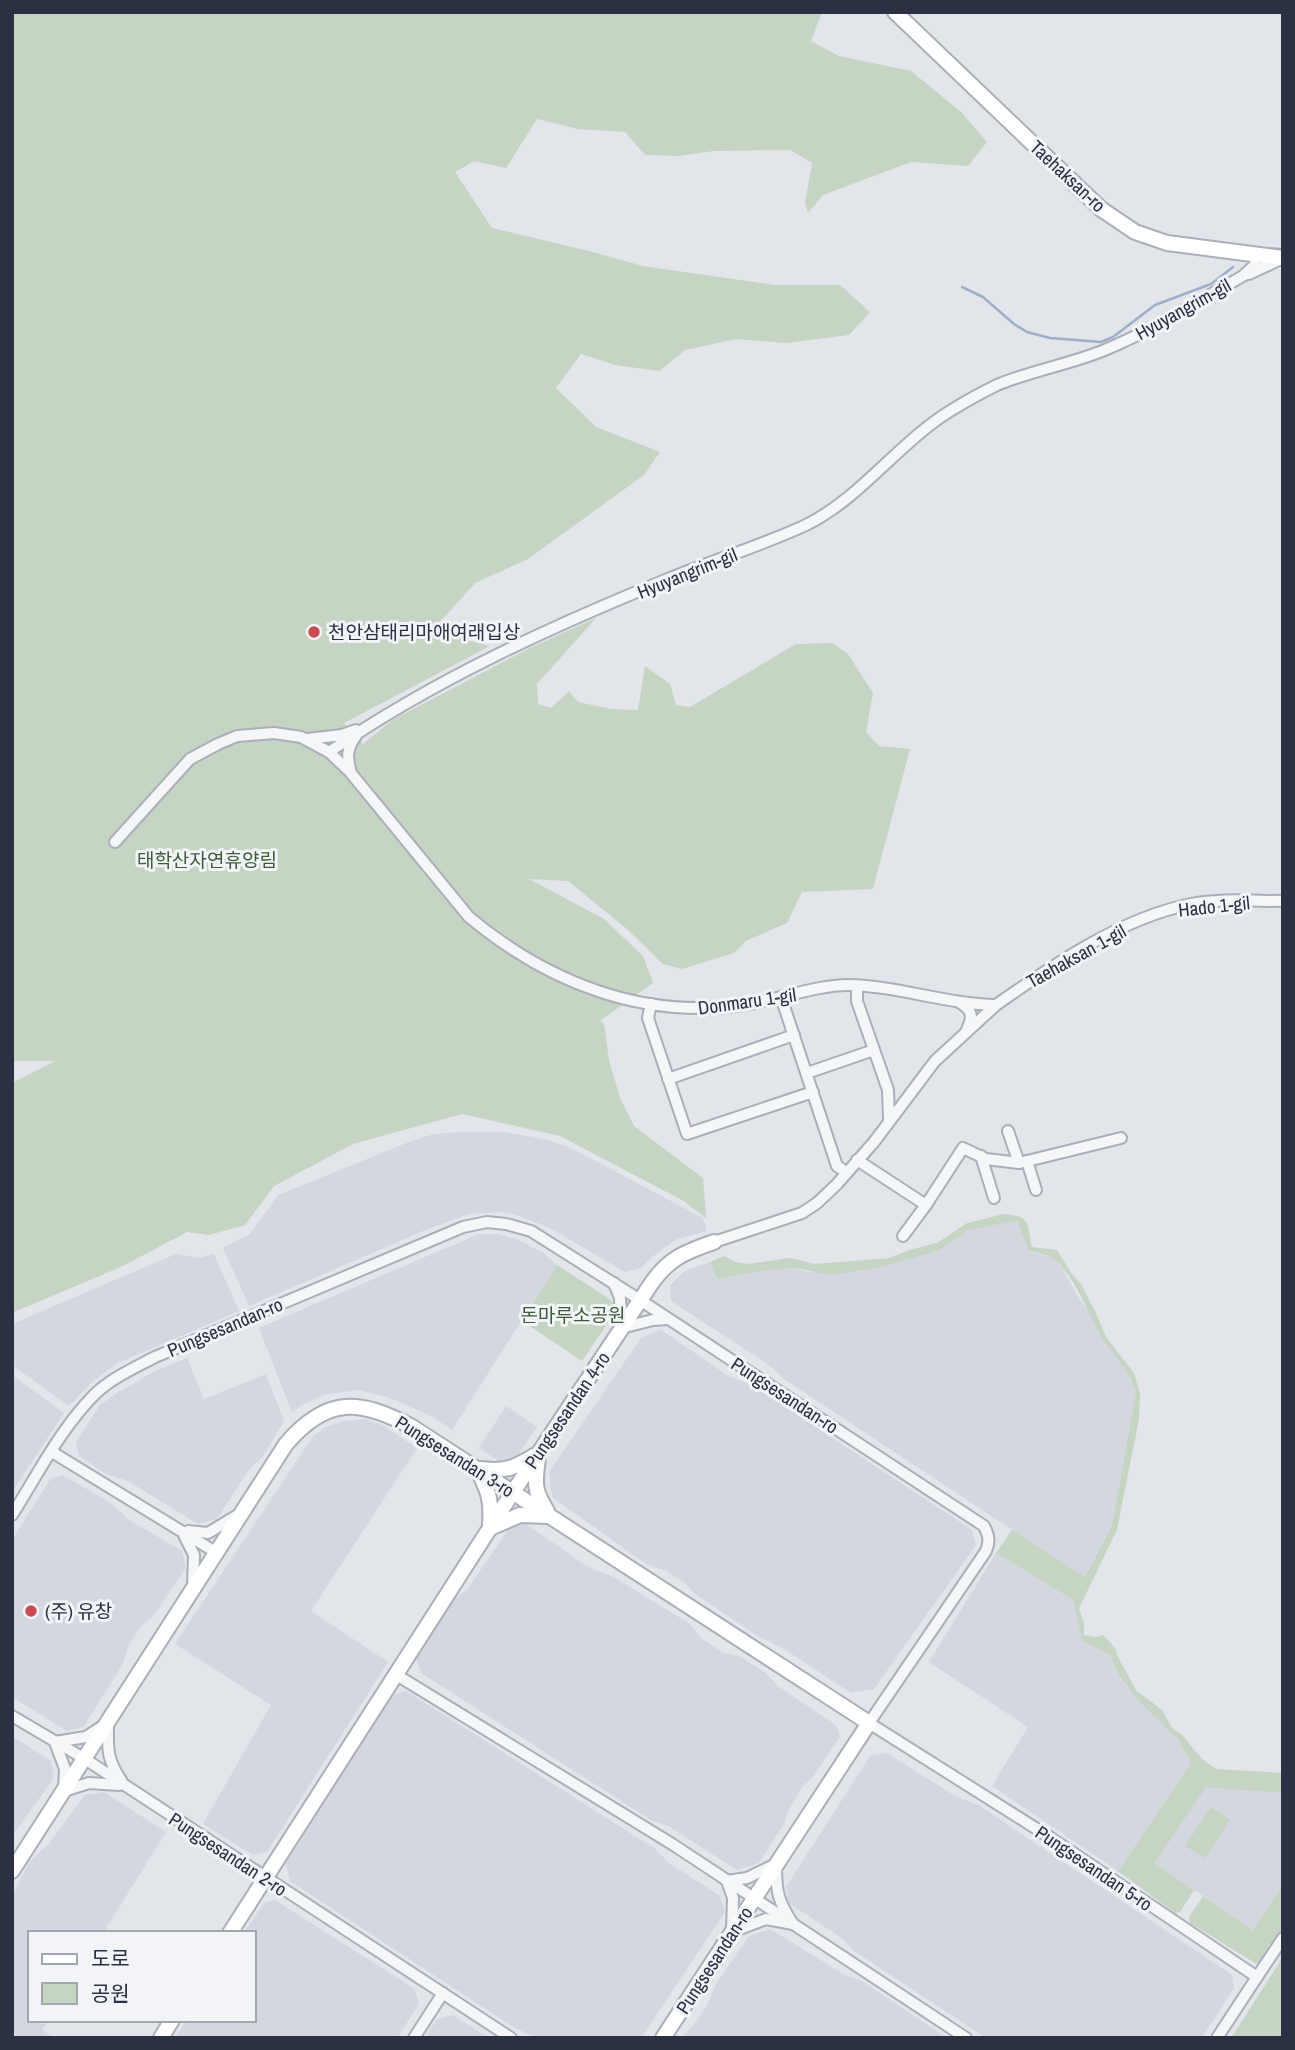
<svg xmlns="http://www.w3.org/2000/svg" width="1295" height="2050" font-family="'Archivo Narrow','Noto Sans KR',sans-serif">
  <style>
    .built { fill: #d4d7df }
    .green { fill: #c6d4c3 }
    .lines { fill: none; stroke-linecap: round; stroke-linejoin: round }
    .stream { stroke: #9eafc9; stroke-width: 2.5 }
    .street-casing { stroke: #abafb8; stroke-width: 14 }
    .secondary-casing { stroke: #abafb8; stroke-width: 18 }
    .street { stroke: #f5f6f8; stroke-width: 10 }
    .secondary { stroke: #fff; stroke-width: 14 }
    .poi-dot { fill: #cb4b53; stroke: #f2f4f7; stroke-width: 2.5 }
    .labels { text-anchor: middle; stroke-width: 6; stroke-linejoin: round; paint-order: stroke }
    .street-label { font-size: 19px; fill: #2b3142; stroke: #f2f4f7 }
    .poi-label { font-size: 19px; fill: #2b3142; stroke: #f2f4f7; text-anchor: start }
    .park-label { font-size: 19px; fill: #3c5d38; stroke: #f2f4f7 }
  </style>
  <rect width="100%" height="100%" fill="#e2e5ea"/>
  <g class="built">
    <path d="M460 1132H506L548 1140 573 1149 703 1218 707 1231 677 1239 652 1257 641 1268 625 1272 550 1228 517 1215 499 1212 469 1214 423 1231 249 1306 223 1248 250 1234 278 1195 409 1142 434 1134Z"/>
    <path d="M1017 1221 1028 1250 1052 1258 1062 1268 1081 1302 1090 1311 1096 1328 1131 1377 1136 1391 1112 1526 1085 1578 784 1379 769 1365 671 1301 670 1285 685 1271 710 1262 715 1275 720 1279 760 1271 795 1268 808 1272 886 1266 940 1250 968 1230Z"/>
    <path d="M479 1234H497L516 1239 542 1252 557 1265 452 1430 431 1416 390 1398 358 1390 323 1395 304 1404 292 1413 259 1328Z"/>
    <path d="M176 1254 198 1258 214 1254 239 1311 116 1364 92 1382 69 1406 12 1365V1324Z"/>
    <path d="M661 1330 730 1377 752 1385 972 1530 976 1545 874 1689 851 1693 781 1647 759 1637 694 1593 685 1583 666 1571 646 1564 552 1497 549 1472 641 1338Z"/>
    <path d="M187 1358 204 1399 266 1374 284 1421 263 1456 248 1471 217 1519 198 1524 128 1481 106 1474 79 1456 76 1442 100 1405 117 1393 151 1373Z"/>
    <path d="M12 1375 64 1413 12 1492Z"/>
    <path d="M506 1406 537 1427 515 1459 500 1462 479 1448Z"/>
    <path d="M366 1419 384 1426 417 1448 311 1611 388 1662 267 1852 253 1855 203 1824 271 1705 175 1644 314 1435 326 1427 344 1421Z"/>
    <path d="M63 1475 112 1504 129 1520 182 1551 186 1568 152 1618 143 1624 128 1646 123 1664 84 1726 67 1731 12 1697V1540L51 1478Z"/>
    <path d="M526 1524 588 1567 614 1577 690 1624 701 1638 724 1653 739 1656 766 1673 779 1687 836 1725 840 1737 813 1777 802 1787 788 1811 784 1824 759 1863 737 1870 670 1827 651 1820 421 1673 416 1659 452 1601 467 1590 509 1528Z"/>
    <path d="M996 1553 1073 1600 1082 1641 1110 1655 1114 1666 1121 1674 1126 1686 1161 1721 1173 1738 1178 1739 1191 1763 1118 1871 992 1786 1028 1727 929 1662Z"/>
    <path d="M406 1691 654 1848 669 1863 720 1896 725 1912 641 2038H537L513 2027 290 1881 286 1863 392 1695Z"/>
    <path d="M12 1736 51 1761 54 1778 12 1836Z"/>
    <path d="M887 1753 955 1796 980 1806 1232 1975 1234 1988 1202 2038H986L854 1951 843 1939 789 1903 786 1887 870 1756Z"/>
    <path d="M1206 1786 1283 1793V1885L1253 1930 1155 1863Z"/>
    <path d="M104 1792 166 1832 103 1933H30V2020H48L42 2030 54 2038H12V1896L30 1861 48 1845 85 1795Z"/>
    <path d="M275 1900 415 1989 419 2004 397 2038H175L187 2020H254V1933H244L264 1903Z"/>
    <path d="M770 1929 845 1975 862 1981 947 2038H681L696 2022 707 2005 716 1984 749 1936Z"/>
    <path d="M453 2015 489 2038H425L437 2019Z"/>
  </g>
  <g class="green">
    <path d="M12 12H822L811 41 839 56 911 71 961 112 987 142 968 166 911 162 823 195 808 213 805 203 812 163 790 150 714 151 678 156 645 155 625 132 578 129 537 119 506 168 474 161 455 172 492 228 589 251 643 266 774 285H840L870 312 849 335 786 343 736 339 685 350 659 371 615 365 581 354 556 388 596 427 660 452 644 475 528 559 475 583 432 631 490 646 344 723 363 744 394 719 530 648 596 618 537 684 538 704 551 708 569 691 578 702 611 709 638 710 645 666 670 684 676 705 690 707 796 644 832 643 848 654 873 693 866 732 879 746 910 749 873 889 802 892 787 923 746 941 734 953 682 969 663 964 627 929 568 881 529 879 604 919 643 956 653 983 600 1021 604 1024 609 1060 620 1098 634 1126 703 1178 706 1218 682 1200 560 1136 462 1114 353 1144 274 1186 245 1225 209 1235 187 1232 123 1266 12 1313V1081H16L55 1061H12Z"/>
    <path d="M1004 1214C1031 1216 1027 1223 1032 1247L1057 1250 1071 1273 1081 1284 1096 1313 1106 1337 1134 1373 1140 1394 1139 1419 1117 1530 1079 1608 1084 1623V1635L1096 1637 1103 1635 1115 1648 1118 1657 1136 1690 1162 1710 1172 1728 1182 1735 1202 1759 1216 1769 1283 1773V1793L1206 1787 1155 1863 1194 1890 1180 1912 1175 1913 1118 1871 1191 1763 1178 1739C1168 1735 1166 1726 1159 1720 1140 1703 1118 1680 1110 1655L1082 1641 1073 1600 996 1553 1012 1530 1085 1577 1112 1526 1136 1391C1128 1366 1107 1350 1096 1327 1086 1307 1072 1272 1053 1259 1046 1254 1036 1252 1028 1250L1017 1221 968 1230 940 1250 886 1266 831 1275 795 1268 760 1271 720 1279 715 1275 710 1262 724 1256 735 1262 749 1264 790 1258 815 1264 890 1258 909 1250 937 1243 967 1223Z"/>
    <path d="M557 1265 608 1298 613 1303 612 1317 582 1361 522 1321Z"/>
    <path d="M1211 1807 1230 1820 1205 1858 1185 1846Z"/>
    <path d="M1283 1885V1931L1262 1962 1255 1963 1190 1923 1189 1917 1203 1896 1253 1930Z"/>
    <path d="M1283 1957V2038H1231Z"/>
  </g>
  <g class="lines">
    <g class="stream">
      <path d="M1255 248 1283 249"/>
      <path d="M962 287 983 297 1014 324 1027 332 1050 338 1101 342 1113 337 1155 305 1211 284 1233 267"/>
    </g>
    <defs>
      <g id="street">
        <path d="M1249 274 1283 258"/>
        <path d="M307 739 342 735 356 730"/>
        <path d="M329 752 350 772 469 917C548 983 645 1021 749 1004 779 999 818 985 848 985 898 986 946 1004 996 1005 1053 965 1121 918 1191 904 1221 898 1253 901 1283 901"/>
        <path d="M351 773C347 758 346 749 356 736"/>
        <path d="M115 842 190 759 218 744 237 736 274 733 301 737 329 752C434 680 550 627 668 579 713 560 761 546 806 525 863 497 900 440 955 408 968 400 983 392 997 385 1033 370 1072 364 1107 349 1155 329 1198 301 1243 276L1254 266 1258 255"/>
        <path d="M857 986V1001L888 1090 889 1118"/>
        <path d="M781 997 837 1166 846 1172"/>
        <path d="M959 1002C974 1011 973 1017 966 1032"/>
        <path d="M651 1004 648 1018 687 1134 813 1092"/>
        <path d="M807 1073 874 1050"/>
        <path d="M668 1079 794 1035"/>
        <path d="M1008 1131 1019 1163"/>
        <path d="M981 1156 994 1198"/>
        <path d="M857 1160 926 1205 963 1148 986 1159 1019 1163 1121 1138"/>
        <path d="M1027 1161 1036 1190"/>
        <path d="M903 1236 926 1205"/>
        <path d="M714 1242 802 1213 817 1203 837 1184 874 1142 935 1061 996 1005"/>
        <path d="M614 1283 620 1298 621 1328 653 1320 668 1319"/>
        <path d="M52 1452 217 1553"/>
        <path d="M12 1515C38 1474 61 1428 95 1394 112 1378 134 1368 155 1357L463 1227 487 1222 506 1224 531 1231 640 1300 984 1526C989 1536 990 1541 986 1551L869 1723 1048 1836 1257 1977 1217 2038"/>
        <path d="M188 1531 208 1533 236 1516"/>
        <path d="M184 1535 194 1555 193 1586"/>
        <path d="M395 1674 672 1844 966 2038"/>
        <path d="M12 1716 85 1759 511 2038"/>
        <path d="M108 1723C108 1748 106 1758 121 1780"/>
        <path d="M103 1726 86 1737 55 1742 65 1769 64 1791 89 1783 119 1785"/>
        <path d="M776 1864C776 1892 778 1901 793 1924L766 1919 732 1932 733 1898 727 1881 747 1878Z"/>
        <path d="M1257 1977 1283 1938"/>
        <path d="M414 2038 443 1993"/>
      </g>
      <g id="secondary">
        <path d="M895 12 1101 209 1135 232 1167 243 1283 258"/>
        <path d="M538 1458C535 1483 533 1489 547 1511"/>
        <path d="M481 1469C505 1472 514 1468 534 1456"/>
        <path d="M478 1470C488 1491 492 1500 490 1524"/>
        <path d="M490 1528 520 1515 547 1516"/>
        <path d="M12 1871 286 1444C327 1396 360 1399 412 1427L869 1723 663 2038"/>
        <path d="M230 1933 513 1492 651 1284C669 1258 685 1252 714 1242"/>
        <path d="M161 2038 172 2020"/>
      </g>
    </defs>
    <use href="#street" class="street-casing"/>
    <use href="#secondary" class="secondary-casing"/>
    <use href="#street" class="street"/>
    <use href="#secondary" class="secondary"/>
  </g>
  <g class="poi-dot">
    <circle cx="314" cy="632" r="7"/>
    <circle cx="31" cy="1611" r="7"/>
  </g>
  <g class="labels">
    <g class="street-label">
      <text transform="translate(1068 176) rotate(43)" y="7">Taehaksan-ro</text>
      <text transform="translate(1183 309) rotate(-29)" y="7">Hyuyangrim-gil</text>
      <text transform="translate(687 573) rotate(-22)" y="7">Hyuyangrim-gil</text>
      <text transform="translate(1214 906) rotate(-6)" y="7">Hado 1-gil</text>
      <text transform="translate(1076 956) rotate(-29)" y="7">Taehaksan 1-gil</text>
      <text transform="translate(747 1001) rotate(-8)" y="7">Donmaru 1-gil</text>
      <text transform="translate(225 1327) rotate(-23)" y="7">Pungsesandan-ro</text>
      <text transform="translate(785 1395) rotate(33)" y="7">Pungsesandan-ro</text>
      <text transform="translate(567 1410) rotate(-56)" y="7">Pungsesandan 4-ro</text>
      <text transform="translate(455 1456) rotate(32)" y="7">Pungsesandan 3-ro</text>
      <text transform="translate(228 1854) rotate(33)" y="7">Pungsesandan 2-ro</text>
      <text transform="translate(1094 1868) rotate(34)" y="7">Pungsesandan 5-ro</text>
      <text transform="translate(714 1960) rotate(-57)" y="7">Pungsesandan-ro</text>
    </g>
    <g class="poi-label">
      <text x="328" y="639">천안삼태리마애여래입상</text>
      <text x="45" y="1618">(주) 유창</text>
    </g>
    <g class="park-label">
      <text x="207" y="867">태학산자연휴양림</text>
      <text x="573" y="1322">돈마루소공원</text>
    </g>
  </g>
  <rect width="1295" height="2050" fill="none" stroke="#2b3142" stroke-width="28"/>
  <rect x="28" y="1931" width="228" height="91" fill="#f2f4f7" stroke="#a2a6af" stroke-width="2"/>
  <rect x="42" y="1954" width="35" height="10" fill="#ffffff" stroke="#a2a6af" stroke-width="2"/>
  <text x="91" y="1966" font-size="21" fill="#2b3142">도로</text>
  <rect x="42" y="1983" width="35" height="21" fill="#c6d4c3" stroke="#a2a6af" stroke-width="2"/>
  <text x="91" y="2001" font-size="21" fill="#2b3142">공원</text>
</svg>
